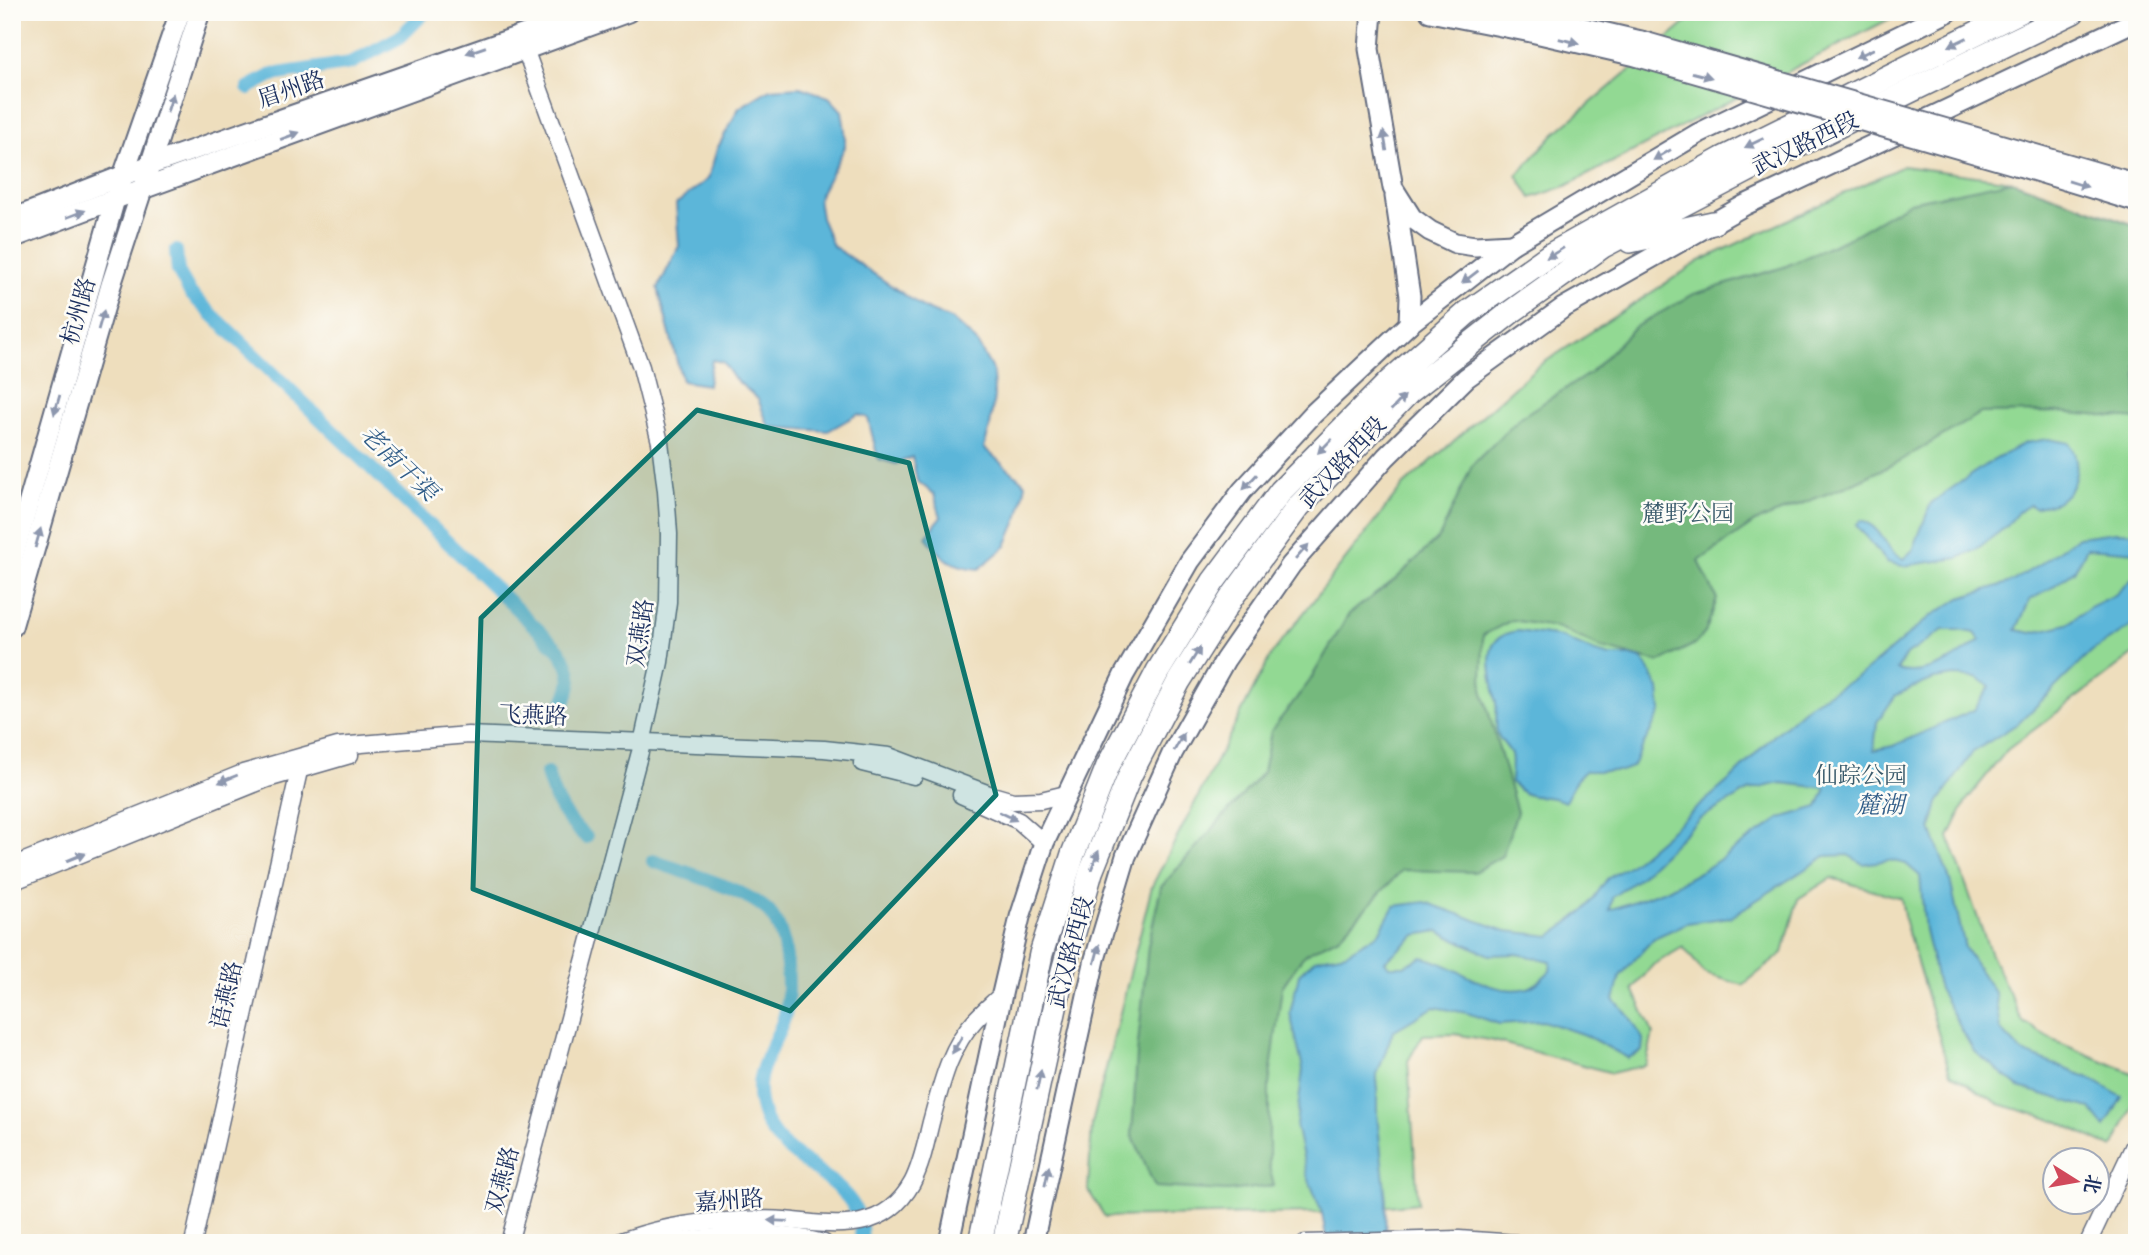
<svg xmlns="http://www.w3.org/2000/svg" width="2149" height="1255" font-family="'EB Garamond','Noto Serif SC',serif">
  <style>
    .green { fill: #92d993; stroke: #568478; stroke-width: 2 }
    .forest { fill: #75b97d; stroke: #48746e; stroke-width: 2 }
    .water { fill: #5cb6d9; stroke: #3c729c; stroke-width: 2; fill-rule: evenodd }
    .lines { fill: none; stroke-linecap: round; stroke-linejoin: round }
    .canal { stroke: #5cb6d9; stroke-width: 14 }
    .minor-casing { stroke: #656c7f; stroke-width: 19 }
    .major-casing { stroke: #656c7f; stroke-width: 23 }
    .highway-casing { stroke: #656c7f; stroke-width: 26 }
    .minor { stroke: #fff; stroke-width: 16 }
    .major { stroke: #fff; stroke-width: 19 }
    .highway { stroke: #fff; stroke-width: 23 }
    .major-bridge-casing { stroke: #656c7f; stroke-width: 23; stroke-linecap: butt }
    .major-bridge { stroke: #fff; stroke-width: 19 }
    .oneway { fill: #8d97ae }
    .marked { fill: #0f766e; fill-opacity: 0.2; stroke: #0f766e; stroke-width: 5; stroke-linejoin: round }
    .labels { text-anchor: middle; stroke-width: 5; stroke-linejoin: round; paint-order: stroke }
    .street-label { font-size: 23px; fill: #1b2f5e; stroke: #fdfcf7 }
    .park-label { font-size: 23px; fill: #395a6b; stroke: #fdfcf7 }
    .water-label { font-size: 24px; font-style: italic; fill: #325e89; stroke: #fdfcf7 }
  </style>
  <rect width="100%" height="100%" fill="#fdfcf7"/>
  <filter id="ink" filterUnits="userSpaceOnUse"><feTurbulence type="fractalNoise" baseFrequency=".0143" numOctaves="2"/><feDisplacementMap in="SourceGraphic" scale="14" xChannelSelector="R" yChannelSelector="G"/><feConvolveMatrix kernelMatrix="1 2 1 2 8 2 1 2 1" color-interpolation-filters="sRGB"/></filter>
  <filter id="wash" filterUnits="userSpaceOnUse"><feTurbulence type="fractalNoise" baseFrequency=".00686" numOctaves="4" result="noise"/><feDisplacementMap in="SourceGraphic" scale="28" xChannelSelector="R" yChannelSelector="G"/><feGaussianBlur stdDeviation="1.57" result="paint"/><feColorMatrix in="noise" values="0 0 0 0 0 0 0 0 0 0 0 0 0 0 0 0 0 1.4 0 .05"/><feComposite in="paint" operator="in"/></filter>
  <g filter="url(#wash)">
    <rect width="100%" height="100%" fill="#eedebd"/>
    <g class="green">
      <path d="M1699 12H1903L1566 186 1531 198 1517 175 1554 134Z"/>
      <path d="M1903 166 2012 181 2137 226V652L2007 750 1966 801 1949 837 1991 955 2023 1022 2055 1041 2137 1075V1096L2113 1148 2057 1121 1999 1104 1950 1073 1905 922 1901 898 1831 878 1798 899 1783 953 1743 985 1705 974 1683 947 1653 965 1633 989 1653 1033 1646 1065 1612 1073 1494 1041 1455 1034 1423 1035 1408 1061 1418 1203 1322 1213 1105 1217 1088 1190 1092 1124 1152 886 1271 655 1402 487 1537 367 1700 261Z"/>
    </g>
    <path class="forest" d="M2012 181 2137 226V419L2057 412 1981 413 1900 461 1847 486 1755 522 1699 561 1717 599 1705 633 1695 644 1659 662 1602 648 1559 628 1512 620 1483 635 1482 689 1517 812 1502 856 1474 872 1402 870 1339 937 1305 954 1282 987 1269 1085V1166L1274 1186 1228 1191 1155 1187 1132 1135 1137 1054 1148 946 1161 887 1263 772 1271 731 1309 682 1349 614 1397 578 1440 536 1472 465 1521 417 1590 373 1635 327 1694 294 1784 267 1847 239 1910 202Z"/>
    <g class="water">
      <path d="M800 87 829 97 842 111 845 130V147L818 198 821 218 833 246 924 308 953 320 976 341 993 371 994 396 990 426 984 448 1026 484 1019 516 1006 546 979 569C950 566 943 559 926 537L941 517 934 494 917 481 912 457 896 464 878 459 868 418 858 414 828 431 769 427 758 399 733 377 723 362 712 360 708 385 682 381 658 288 679 246 676 204 708 179 717 149 739 108 770 89Z"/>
      <path d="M2048 439 2069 443C2082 462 2078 489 2057 502 2051 505 2042 505 2035 508L2030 505 2018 512 2007 526 1974 551 1958 558 1903 566 1887 562 1856 525 1861 520C1885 529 1883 549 1903 559L1913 550 1931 503 1985 465 2025 443Z"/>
      <path d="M2116 532 2137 533V552L2087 548 2074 571 2051 588 2030 600 2016 630 2032 633 2067 624 2090 607 2115 595 2137 574V623L2092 651 2020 722 1973 752 1938 803 1931 829 1950 880 1965 948 1995 994 2000 1029 2022 1052 2089 1078 2122 1097 2105 1127 2090 1108 2019 1087 1973 1050 1939 989 1925 931 1920 876 1906 864 1889 860 1863 864 1848 855 1826 856 1730 917 1687 923 1654 938 1620 976 1614 1000 1629 1016 1643 1039 1642 1051 1628 1058 1585 1035 1543 1021 1499 1024 1467 1013 1434 1007 1393 1031 1377 1075V1114L1386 1200 1385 1243H1327L1322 1213 1307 1175 1296 1125 1303 1069 1290 1013 1299 974 1315 959 1346 953 1379 933 1394 906 1425 902 1506 931 1551 936 1586 909 1607 879 1630 865 1732 778 1769 740 1810 704 1862 674 1931 616 1961 598 2011 582 2039 565 2078 537ZM1943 630H1958L1975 633 1980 640C1960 657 1924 679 1897 670L1905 656ZM1955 676 1976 678 1990 686 1974 710 1893 746 1874 750 1877 722 1896 695 1934 679ZM1781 783 1826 788 1818 807 1781 818 1707 868 1668 889 1610 910 1612 897 1638 879 1699 819 1750 790ZM1438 931 1489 955 1517 954 1551 961 1550 971C1544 976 1536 986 1528 988 1489 998 1457 964 1422 957L1404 966H1389L1385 961 1416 935Z"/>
      <path d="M1518 631 1562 637 1595 652 1610 656H1634L1641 658 1646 664 1659 689 1661 711 1632 767 1621 771H1585L1576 780 1565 802C1541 790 1533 806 1511 782 1511 774 1513 761 1511 754 1508 747 1501 742 1498 735 1494 724 1498 714 1496 703 1493 675 1476 636 1518 631Z"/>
    </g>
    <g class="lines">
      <g class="canal">
        <path d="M248 88 272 75 351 63 400 37 425 12"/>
        <path d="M176 251 178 271 191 294 558 649C577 675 572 686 559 713"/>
        <path d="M547 773C554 801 564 818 586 837"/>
        <path d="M653 861C683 872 749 890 769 912 782 927 785 948 787 966 789 988 789 1009 780 1029 765 1062 750 1082 765 1119 785 1169 869 1179 861 1243"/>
      </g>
    </g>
  </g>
  <g filter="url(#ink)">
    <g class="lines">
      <defs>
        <g id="minor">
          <path d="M862 763 914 776"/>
          <path d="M961 795 1019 821 1044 843"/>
          <path d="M12 866 243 773 338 746 468 735 824 749 889 756 989 794 1013 801 1041 800 1066 794"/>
          <path d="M12 882 267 779 350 755"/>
          <path d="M193 1243 301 762"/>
          <path d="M509 1243 640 752 660 662 668 602 669 534 666 491 660 442 641 367 525 49 523 39"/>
          <path d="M616 1243C651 1230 689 1222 725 1221 745 1220 765 1218 784 1220 833 1225 883 1235 912 1183 922 1164 926 1142 931 1122 941 1086 949 1048 975 1020 983 1011 993 1003 1002 994"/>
          <path d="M664 1243C716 1236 772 1228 824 1243"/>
          <path d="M1305 1243 1459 1239 1516 1243"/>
          <path d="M2088 1243 2137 1139"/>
        </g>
        <g id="major">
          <path d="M1372 12 1369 49 1393 188 1412 218 1430 231 1455 243 1475 246 1512 244"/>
          <path d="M1430 12 1531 32 1636 56"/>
          <path d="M1516 12 1641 41"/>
          <path d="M2023 151 2137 184"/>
          <path d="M2019 166 2137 202"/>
          <path d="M1395 196 1410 296 1409 324"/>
          <path d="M12 219 150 165 588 12"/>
          <path d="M12 238 115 199 628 12"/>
          <path d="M12 561 115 199 180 12"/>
          <path d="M12 627 111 285 200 12"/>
          <path d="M949 1243 1002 994 1020 917 1044 843 1124 675 1190 561 1242 491 1313 414 1409 324 1512 244 1699 133 1948 12"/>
          <path d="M1033 1243 1095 959 1126 856 1173 752 1225 660 1291 565 1386 457 1466 378 1563 308 1745 205 2137 20"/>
        </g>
        <g id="highway">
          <path d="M1630 241 1713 223"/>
          <path d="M980 1243 1041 954 1073 854 1108 766 1158 671 1213 582 1281 491 1390 381 1467 313 1550 255 1722 159 2019 12"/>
          <path d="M1004 1243 1063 971 1091 872 1130 775 1179 681 1232 597 1298 507 1409 392 1511 312 1603 246 1766 161 2073 12"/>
        </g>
      </defs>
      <use href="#minor" class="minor-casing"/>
      <use href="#major" class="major-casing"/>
      <use href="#highway" class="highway-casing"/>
      <use href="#minor" class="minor"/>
      <use href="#major" class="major"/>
      <use href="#highway" class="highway"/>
      <defs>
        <g id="major-bridge">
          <path d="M1641 41 2023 151"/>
          <path d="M1636 56 2019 166"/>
        </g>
      </defs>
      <use href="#major-bridge" class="major-bridge-casing"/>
      <use href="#major-bridge" class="major-bridge"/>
    </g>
    <defs><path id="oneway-solid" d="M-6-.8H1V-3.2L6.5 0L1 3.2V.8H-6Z" transform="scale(1.75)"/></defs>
    <g class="oneway">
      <use href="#oneway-solid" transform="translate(1569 41) rotate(13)"/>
      <use href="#oneway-solid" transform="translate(1958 42) rotate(154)"/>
      <use href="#oneway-solid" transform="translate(476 50) rotate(161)"/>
      <use href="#oneway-solid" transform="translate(1865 53) rotate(154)"/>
      <use href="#oneway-solid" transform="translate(1702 75) rotate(15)"/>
      <use href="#oneway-solid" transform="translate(170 103) rotate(-72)"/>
      <use href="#oneway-solid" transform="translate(290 136) rotate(-20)"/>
      <use href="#oneway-solid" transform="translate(1385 141) rotate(-100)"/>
      <use href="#oneway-solid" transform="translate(1754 143) rotate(154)"/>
      <use href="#oneway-solid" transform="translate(1662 155) rotate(149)"/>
      <use href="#oneway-solid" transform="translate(2078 184) rotate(17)"/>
      <use href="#oneway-solid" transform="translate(76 214) rotate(-21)"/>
      <use href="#oneway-solid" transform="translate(1555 253) rotate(149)"/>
      <use href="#oneway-solid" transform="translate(1470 277) rotate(143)"/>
      <use href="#oneway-solid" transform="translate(101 320) rotate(-74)"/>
      <use href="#oneway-solid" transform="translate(1398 403) rotate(-46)"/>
      <use href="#oneway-solid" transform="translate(57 405) rotate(106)"/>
      <use href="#oneway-solid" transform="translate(1325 446) rotate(135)"/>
      <use href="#oneway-solid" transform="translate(1250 482) rotate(132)"/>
      <use href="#oneway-solid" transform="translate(38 538) rotate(-74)"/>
      <use href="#oneway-solid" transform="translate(1302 552) rotate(-49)"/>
      <use href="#oneway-solid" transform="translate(1195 656) rotate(-58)"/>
      <use href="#oneway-solid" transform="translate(1179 742) rotate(-61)"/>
      <use href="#oneway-solid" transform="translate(228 779) rotate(158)"/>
      <use href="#oneway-solid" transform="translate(1008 816) rotate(26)"/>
      <use href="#oneway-solid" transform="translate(76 857) rotate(-22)"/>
      <use href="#oneway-solid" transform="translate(1095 860) rotate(-68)"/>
      <use href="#oneway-solid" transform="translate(1097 954) rotate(-75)"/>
      <use href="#oneway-solid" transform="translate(957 1045) rotate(120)"/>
      <use href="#oneway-solid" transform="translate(1039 1080) rotate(-78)"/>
      <use href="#oneway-solid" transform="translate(1047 1176) rotate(-78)"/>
      <use href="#oneway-solid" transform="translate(778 1221) rotate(-178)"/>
    </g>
  </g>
  <path class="marked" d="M697 410 909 463 996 795 790 1011 473 889 481 618Z"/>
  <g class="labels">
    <g class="street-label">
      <text transform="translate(291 89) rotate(-19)" y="8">眉州路</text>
      <text transform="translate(1805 143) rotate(-26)" y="8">武汉路西段</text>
      <text transform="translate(78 311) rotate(-74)" y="8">杭州路</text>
      <text transform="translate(1342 462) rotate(-47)" y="8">武汉路西段</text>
      <text transform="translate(640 633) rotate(-82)" y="8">双燕路</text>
      <text transform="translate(533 715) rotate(2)" y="8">飞燕路</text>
      <text transform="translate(1070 952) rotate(-75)" y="8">武汉路西段</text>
      <text transform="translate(226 995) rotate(-77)" y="8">语燕路</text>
      <text transform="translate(502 1180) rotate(-75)" y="8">双燕路</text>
      <text transform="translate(729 1200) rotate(-4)" y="8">嘉州路</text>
    </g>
    <g class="park-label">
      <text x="1688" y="521">麓野公园</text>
      <text x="1861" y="783">仙踪公园</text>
    </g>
    <g class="water-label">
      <text transform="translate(399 463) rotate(44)" y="8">老南干渠</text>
      <text x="1880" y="813">麓湖</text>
    </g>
  </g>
  <rect width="2149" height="1255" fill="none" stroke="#fdfcf7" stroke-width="42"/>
  <g transform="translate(2076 1181) rotate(101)"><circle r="33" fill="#fdfcf7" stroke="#a3aaba" stroke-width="2"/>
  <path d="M0-5L12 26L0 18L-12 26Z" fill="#d1495b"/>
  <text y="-10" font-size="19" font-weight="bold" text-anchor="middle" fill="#1b2f5e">北</text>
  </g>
</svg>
